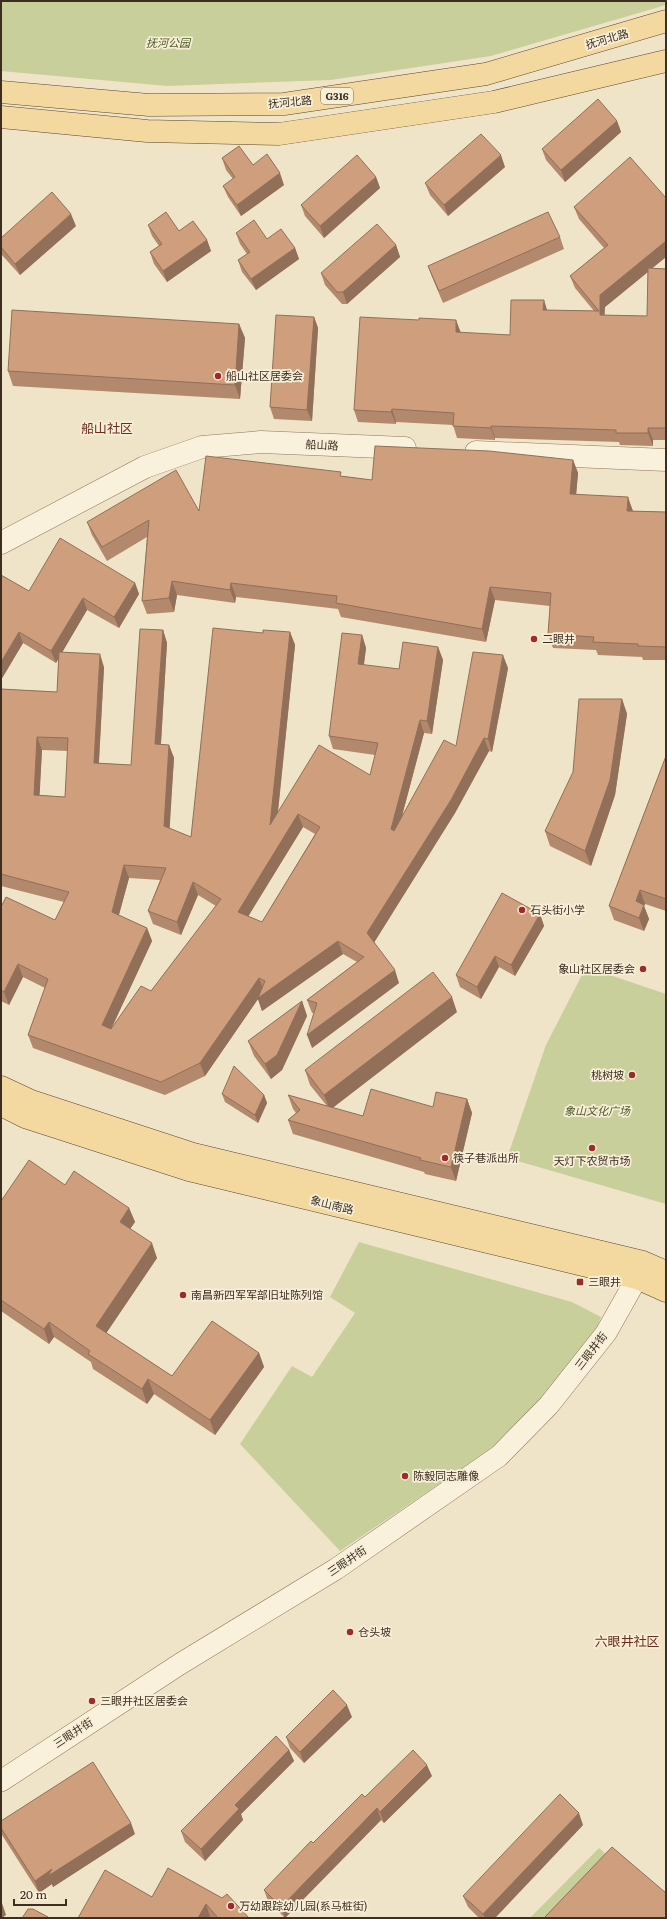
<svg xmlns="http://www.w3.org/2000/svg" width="667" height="1919" font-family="Literata,'Noto Sans SC',serif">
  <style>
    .green { fill: #c9cf9b }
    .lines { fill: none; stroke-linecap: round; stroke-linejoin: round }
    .minor-casing { stroke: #8d765c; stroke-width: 22 }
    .tertiary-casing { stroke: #8d765c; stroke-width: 23 }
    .primary-casing { stroke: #5b4430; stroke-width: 23 }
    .minor { stroke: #faf1dc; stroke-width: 21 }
    .tertiary { stroke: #faf1dc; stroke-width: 22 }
    .primary { stroke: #f3d9a0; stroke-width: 22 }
    .wall { fill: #b2896c; fill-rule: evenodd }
    .shaded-wall { fill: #916f58 }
    .building { fill: #cf9f7d; stroke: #916f58; fill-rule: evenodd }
    .poi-dot { fill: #9e2a2b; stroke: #f7eed8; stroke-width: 1.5 }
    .labels { text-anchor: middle; stroke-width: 3.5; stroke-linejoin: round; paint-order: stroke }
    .shield { fill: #f7eed8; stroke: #756857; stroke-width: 1 }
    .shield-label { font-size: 10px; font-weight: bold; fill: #3d2e20 }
    .street-label { font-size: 11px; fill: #3d2e20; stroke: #f7eed8 }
    .park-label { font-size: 11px; font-style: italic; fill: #4d5a26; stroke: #f7eed8 }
    .poi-label { font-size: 11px; fill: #3d2e20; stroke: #f7eed8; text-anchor: start }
    .quarter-label { font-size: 13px; fill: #6b2e1e; stroke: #f7eed8 }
  </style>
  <rect width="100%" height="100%" fill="#f0e4c8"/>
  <g class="green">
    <path d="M1 1H666V5L491 56 331 80 167 86 1 71Z"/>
    <path d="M586 967 666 994V1204L507 1158 546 1045Z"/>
    <path d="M359 1242 572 1302 601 1317 596 1330 541 1399 489 1450 340 1551 240 1444 292 1366 312 1377 355 1313 330 1297Z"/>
    <path d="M599 1848 608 1856 547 1918H530Z"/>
  </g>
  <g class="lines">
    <defs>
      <path id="minor" d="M1 1781 180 1664 336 1569 499 1456 549 1405 606 1333 637 1278"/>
      <g id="tertiary">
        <path d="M476 452 666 460"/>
        <path d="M1 543 145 467 202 447 261 442 405 448"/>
      </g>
      <g id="primary">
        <path d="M1 92 149 105 284 104 486 74 666 21"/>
        <path d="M1 117 147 131 279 134 494 102 666 61"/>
        <path d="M1 1087 31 1101 193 1154 643 1262 666 1272"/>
        <path d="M1 1105 25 1117 189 1170 637 1278 666 1291"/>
      </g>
    </defs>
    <use href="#minor" class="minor-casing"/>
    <use href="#tertiary" class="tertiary-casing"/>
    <use href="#primary" class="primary-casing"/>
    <use href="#minor" class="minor"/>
    <use href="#tertiary" class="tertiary"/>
    <use href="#primary" class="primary"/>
  </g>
  <g class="wall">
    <path d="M617 121 621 132 565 182 546 160 542 149Z"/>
    <path d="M222 158 253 165 284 185 241 216 228 197 223 186 233 179 226 170Z"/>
    <path d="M505 167 448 216 430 195 425 183Z"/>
    <path d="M376 177 380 188 324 238 305 216 301 205Z"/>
    <path d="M666 198V257L652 268 666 269V440H653V446L620 445 619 442 495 438V440L457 438 453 425 396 422V424L358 422 354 410 461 333 510 335 547 310 594 311 575 288 570 276 604 248 579 219 574 207ZM648 272 647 316 604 315 605 307Z"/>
    <path d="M148 225 179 231 207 240 211 251 167 282 154 264 150 252 159 246 152 236Z"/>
    <path d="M76 226 20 275 1 254V238Z"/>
    <path d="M236 233 267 239 295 248 299 259 256 290 242 272 238 260 247 254 240 244Z"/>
    <path d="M560 237 564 249 443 303 432 277 428 266Z"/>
    <path d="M396 245 400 257 347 304H342L325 285 321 273Z"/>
    <path d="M314 317 318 328 312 421 274 419 270 407Z"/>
    <path d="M239 324 245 338 240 399 13 386 8 371Z"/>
    <path d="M573 460 578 473 576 494 633 511 666 512V660H643L642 657 598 655 596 650 553 648 548 634 550 606 495 600 486 642 341 617 338 609 236 597 235 603 177 595 174 612 147 614 142 601 147 537 107 561 92 535 87 522 199 511 342 476 372 480Z"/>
    <path d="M135 583 139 594 119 628 87 610 62 652 104 667 99 763 131 765 163 630 167 643 161 744 169 745 174 758 169 828 191 837 263 633 290 632 295 645 278 813 370 775 375 755 333 749 329 736 362 635 366 648 364 665 399 669 438 647 443 660 432 734 424 733 402 816 456 746 508 668 492 752 489 751 455 813 374 942 399 983 312 1048 314 1013H312L307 1000 357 962 343 954 262 1011 258 999 205 1076 165 1095 33 1048 28 1035 45 988 23 977 9 1005 1 1001V907L55 920 64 902 1 886V689L57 692 59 657 56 663 23 643 1 680 29 591ZM42 750 68 751 65 797 39 795ZM303 827 315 834 262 922 248 916ZM129 878 160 880 148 911 153 924 181 935 198 895 216 906 151 991 111 1029 152 941 147 928 119 915Z"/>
    <path d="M622 699 627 714 615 795 591 866 550 846 545 831Z"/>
    <path d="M666 756V911L645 904 644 906 649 919 644 931 614 920 609 906Z"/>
    <path d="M540 914 544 926 515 976 499 967 481 999 460 987 456 975Z"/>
    <path d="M302 1001 307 1016 282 1070 271 1079 254 1056 248 1041Z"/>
    <path d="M457 1012 332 1108 363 1116 433 1107 467 1099 472 1113 456 1181 425 1174 424 1172 293 1134 288 1120 296 1113 293 1109 288 1095 327 1106 310 1085 305 1070Z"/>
    <path d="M222 1094 264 1095 267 1103 258 1123 225 1102Z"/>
    <path d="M65 1185 129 1208 135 1222 130 1229 157 1258 106 1333 172 1376 259 1353 264 1367 215 1435 154 1394 147 1404 93 1369 91 1362 54 1337 49 1344 1 1311V1201Z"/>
    <path d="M352 1717 304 1763 290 1748 286 1737Z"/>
    <path d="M289 1750 294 1761 241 1814 243 1820 205 1861 185 1842 181 1831Z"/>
    <path d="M432 1776 384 1823 381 1820 285 1918 268 1901 264 1890 365 1797Z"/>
    <path d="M1 1821 135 1834 53 1887 52 1884 39 1893 2 1835 1 1832Z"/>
    <path d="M583 1825 495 1918H479L468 1907 463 1896Z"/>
    <path d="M168 1868 249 1918H211L210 1917 209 1918H78L152 1897Z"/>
  </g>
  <g class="shaded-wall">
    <path d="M617 121 621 132 565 182 561 170Z"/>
    <path d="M501 155 505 167 448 216 444 205Z"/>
    <path d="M280 173 284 185 241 216 237 205Z"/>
    <path d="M376 177 380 188 324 238 320 226Z"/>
    <path d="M71 214 76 226 20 275 15 264Z"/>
    <path d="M207 240 211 251 167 282 163 271Z"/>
    <path d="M666 241V257L605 307 604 327 600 315V295Z"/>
    <path d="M396 245 400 257 347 304 343 292Z"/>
    <path d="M295 248 299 259 256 290 251 279Z"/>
    <path d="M544 300 548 313 543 310Z"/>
    <path d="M314 317 318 328 312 421 307 410Z"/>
    <path d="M456 320 461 333 456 332Z"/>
    <path d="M239 324 245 338 240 399 235 385Z"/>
    <path d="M392 409 396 422V424L391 412Z"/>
    <path d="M491 426 495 438V440L491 428Z"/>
    <path d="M648 428 653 440V446L648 433Z"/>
    <path d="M573 460 578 473 575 508 570 494Z"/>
    <path d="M628 497 633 511H627Z"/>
    <path d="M172 581 177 595 174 612 169 598Z"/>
    <path d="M135 583 139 594 119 628 114 617Z"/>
    <path d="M231 583 236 597 235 603 230 590Z"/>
    <path d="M490 587 495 600 486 642 482 629Z"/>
    <path d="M83 598 87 610 56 663 51 651Z"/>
    <path d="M163 630 167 643 160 757 155 744Z"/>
    <path d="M19 632 23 643 1 680V662Z"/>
    <path d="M290 632 295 645 275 838 270 825Z"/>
    <path d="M362 635 366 648 362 677 358 664Z"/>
    <path d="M438 647 443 660 432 734 427 721Z"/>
    <path d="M100 654 104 667 98 776 94 763Z"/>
    <path d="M503 655 508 668 492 752 488 739Z"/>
    <path d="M622 699 627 714 615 795 591 866 585 851Z"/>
    <path d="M420 720 424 733 395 842 391 829Z"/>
    <path d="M37 737 42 750 39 808 34 795Z"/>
    <path d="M484 738 489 751 455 813 372 946 367 933Z"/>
    <path d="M169 745 174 758 169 839 164 826Z"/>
    <path d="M298 814 303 827 243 925 238 912Z"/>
    <path d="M124 865 129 878 116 925 112 912Z"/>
    <path d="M193 882 198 895 181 935 177 922Z"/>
    <path d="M640 890 645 904 644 906 649 919 644 931 639 918 636 901Z"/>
    <path d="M540 914 544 926 515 976 511 965Z"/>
    <path d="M147 928 152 941 107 1038 102 1025Z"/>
    <path d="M338 941 343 954 262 1011 258 999 205 1076 200 1063 259 978 264 991Z"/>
    <path d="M495 956 499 967 481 999 477 987Z"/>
    <path d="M18 964 23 977 9 1005 4 992Z"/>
    <path d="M395 970 399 983 312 1048 307 1035Z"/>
    <path d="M452 997 457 1012 330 1110 324 1095Z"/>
    <path d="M302 1001 307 1016 282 1070 271 1079 265 1064Z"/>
    <path d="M264 1095 267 1103 258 1123 255 1115Z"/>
    <path d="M467 1099 472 1113 456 1181 451 1167Z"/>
    <path d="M129 1208 135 1222 125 1236 120 1222Z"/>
    <path d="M152 1243 157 1258 101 1341 96 1326Z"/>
    <path d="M49 1322 54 1337 49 1344 44 1329Z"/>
    <path d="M259 1353 264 1367 215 1435 210 1420Z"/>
    <path d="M148 1379 154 1394 147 1404 142 1389Z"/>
    <path d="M347 1705 352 1717 304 1763 300 1752Z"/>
    <path d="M289 1750 294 1761 241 1814 243 1820 205 1861 201 1849 235 1805Z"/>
    <path d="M427 1765 432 1776 384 1823 380 1812Z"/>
    <path d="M377 1808 381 1820 285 1918 281 1907Z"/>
    <path d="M579 1813 583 1825 495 1918H485L483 1914Z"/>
    <path d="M131 1823 135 1834 53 1887 52 1884 39 1893 35 1881 52 1869Z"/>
    <path d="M1 1903H2L6 1915 2 1918H1Z"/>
    <path d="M206 1904 210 1917 209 1918H198Z"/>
  </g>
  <g class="building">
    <path d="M598 99 617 121 561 170 542 149Z"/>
    <path d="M481 134 501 155 444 205 425 183Z"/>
    <path d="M239 146 253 165 267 154 280 173 237 205 223 186 235 177 222 158Z"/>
    <path d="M357 155 376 177 320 226 301 205Z"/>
    <path d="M630 157 666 198V241L600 295V315L647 316 648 268 666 269V428H648V433H616V430L491 426V428L453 426 454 413 392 409 391 412 354 410 360 317 419 320V318L456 320V332L510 335 511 300H544L543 310 599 311 570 276 608 245 574 207Z"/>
    <path d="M52 192 71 214 15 264 1 247V238Z"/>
    <path d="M166 212 179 231 193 221 207 240 163 271 150 252 162 244 148 225Z"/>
    <path d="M548 212 560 237 439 291 428 266Z"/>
    <path d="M254 220 267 239 281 229 295 248 251 279 238 260 250 252 236 233Z"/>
    <path d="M377 224 396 245 343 292H337L321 273Z"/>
    <path d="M12 310 239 324 235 385 8 371Z"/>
    <path d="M276 315 314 317 307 410 270 407Z"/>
    <path d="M375 446 489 451 573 460 570 494 628 497 627 511 666 512V647L638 646V644L593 642 594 637 548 634 551 593 490 587 482 629 336 603 337 596 231 583 230 590 172 581 169 598 142 601 149 520 102 547 87 522 176 470 199 511 206 456 341 472 340 476 372 480Z"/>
    <path d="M60 538 135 583 114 617 83 598 51 651 19 632 1 662V575L29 591Z"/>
    <path d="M213 628 263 633V630L290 632 270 825 319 745 370 775 378 743 329 736 342 633 362 635 358 664 399 669 403 642 438 647 427 721 420 720 391 829 394 831 444 740 456 746 473 652 503 655 488 739 484 738 451 800 367 933 395 970 307 1035 317 1003 307 1000 364 957 338 941 258 998 265 981 259 978 200 1063 161 1082 28 1035 48 979 18 964 4 992 1 990V907L6 897 55 920 69 892 1 874V689L57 692 59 652 100 654 94 763 131 765 140 629 163 630 155 744 169 745 164 826 191 837ZM37 737 68 738 65 797 34 795ZM298 814 320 827 262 922 238 912ZM124 865 166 868 148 911 177 922 193 882 221 899 151 991 141 986 111 1029 102 1025 147 928 112 912Z"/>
    <path d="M579 699H622L610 780 585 851 545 831 573 772Z"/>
    <path d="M666 756V899L640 890 636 901 644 905 639 918 609 906Z"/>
    <path d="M502 893 540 914 511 965 495 956 477 987 456 975Z"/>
    <path d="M433 972 452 997 324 1095 305 1070Z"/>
    <path d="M302 1001 277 1055 265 1064 248 1041Z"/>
    <path d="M234 1066 264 1095 255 1115 222 1094Z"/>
    <path d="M371 1089 433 1107 436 1092 467 1099 451 1167 420 1160 421 1158 288 1120 300 1110 288 1095 363 1116Z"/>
    <path d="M29 1160 65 1185 74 1171 129 1208 120 1222 152 1243 96 1326 172 1376 212 1321 259 1353 210 1420 148 1379 142 1389 88 1354 90 1351 49 1322 44 1329 1 1300V1201Z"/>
    <path d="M333 1690 347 1705 300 1752 286 1737Z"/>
    <path d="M276 1736 289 1750 235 1805 239 1809 201 1849 181 1831Z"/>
    <path d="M413 1750 427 1765 380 1812 377 1808 281 1907 264 1890 311 1841 313 1843 362 1794 365 1797Z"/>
    <path d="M93 1762 131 1823 48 1876 52 1869 35 1881 1 1828V1821Z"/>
    <path d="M560 1794 579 1813 483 1914 463 1896Z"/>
    <path d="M612 1847 666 1893V1918H544Z"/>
    <path d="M168 1868 222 1898 227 1894 249 1918H218L206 1904 198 1918H78L105 1870 152 1897Z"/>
    <path d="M28 1909H33L48 1917V1918H22Z"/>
  </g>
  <g class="poi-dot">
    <circle cx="218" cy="376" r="4"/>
    <circle cx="534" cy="639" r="4"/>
    <circle cx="522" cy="910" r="4"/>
    <circle cx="643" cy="969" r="4"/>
    <circle cx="632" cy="1075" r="4"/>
    <circle cx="592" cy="1148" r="4"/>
    <circle cx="445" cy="1158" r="4"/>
    <rect x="576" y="1278" width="8" height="8" rx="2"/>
    <circle cx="183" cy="1295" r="4"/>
    <circle cx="405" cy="1476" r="4"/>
    <circle cx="350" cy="1632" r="4"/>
    <circle cx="92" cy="1701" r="4"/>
    <circle cx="231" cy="1906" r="4"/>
  </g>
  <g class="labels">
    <rect class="shield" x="321" y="88" width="32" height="16" rx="3"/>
    <g class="shield-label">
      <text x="337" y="100">G316</text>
    </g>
    <g class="street-label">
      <text transform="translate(607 39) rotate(-16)" y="4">抚河北路</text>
      <text transform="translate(290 102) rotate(-5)" y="4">抚河北路</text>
      <text transform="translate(322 445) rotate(3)" y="4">船山路</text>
      <text transform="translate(332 1205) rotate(14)" y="4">象山南路</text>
      <text transform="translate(591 1351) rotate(-52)" y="4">三眼井街</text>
      <text transform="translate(347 1561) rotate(-34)" y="4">三眼井街</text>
      <text transform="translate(73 1733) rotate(-33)" y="4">三眼井街</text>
    </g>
    <g class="park-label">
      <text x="168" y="47">抚河公园</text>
      <text x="597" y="1115">象山文化广场</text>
    </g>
    <g class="poi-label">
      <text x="226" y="380">船山社区居委会</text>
      <text x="542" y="643">二眼井</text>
      <text x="530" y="914">石头街小学</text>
      <text x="635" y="973" text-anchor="end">象山社区居委会</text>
      <text x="624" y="1079" text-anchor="end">桃树坡</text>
      <text x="453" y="1162">筷子巷派出所</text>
      <text x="592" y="1165" text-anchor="middle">天灯下农贸市场</text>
      <text x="588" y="1286">三眼井</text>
      <text x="191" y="1299">南昌新四军军部旧址陈列馆</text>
      <text x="413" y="1480">陈毅同志雕像</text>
      <text x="358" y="1636">仓头坡</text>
      <text x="100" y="1705">三眼井社区居委会</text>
      <text x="239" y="1910">万幼跟踪幼儿园(系马桩街)</text>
    </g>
    <g class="quarter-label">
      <text x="107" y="433">船山社区</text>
      <text x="627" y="1646">六眼井社区</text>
    </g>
  </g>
  <rect width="667" height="1919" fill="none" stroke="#3d2e20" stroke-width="4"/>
  <path d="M14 1899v6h52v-6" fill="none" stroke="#3d2e20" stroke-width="2"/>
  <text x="20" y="1899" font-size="12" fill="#3d2e20" stroke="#f7eed8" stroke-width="3" paint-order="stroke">20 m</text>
</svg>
